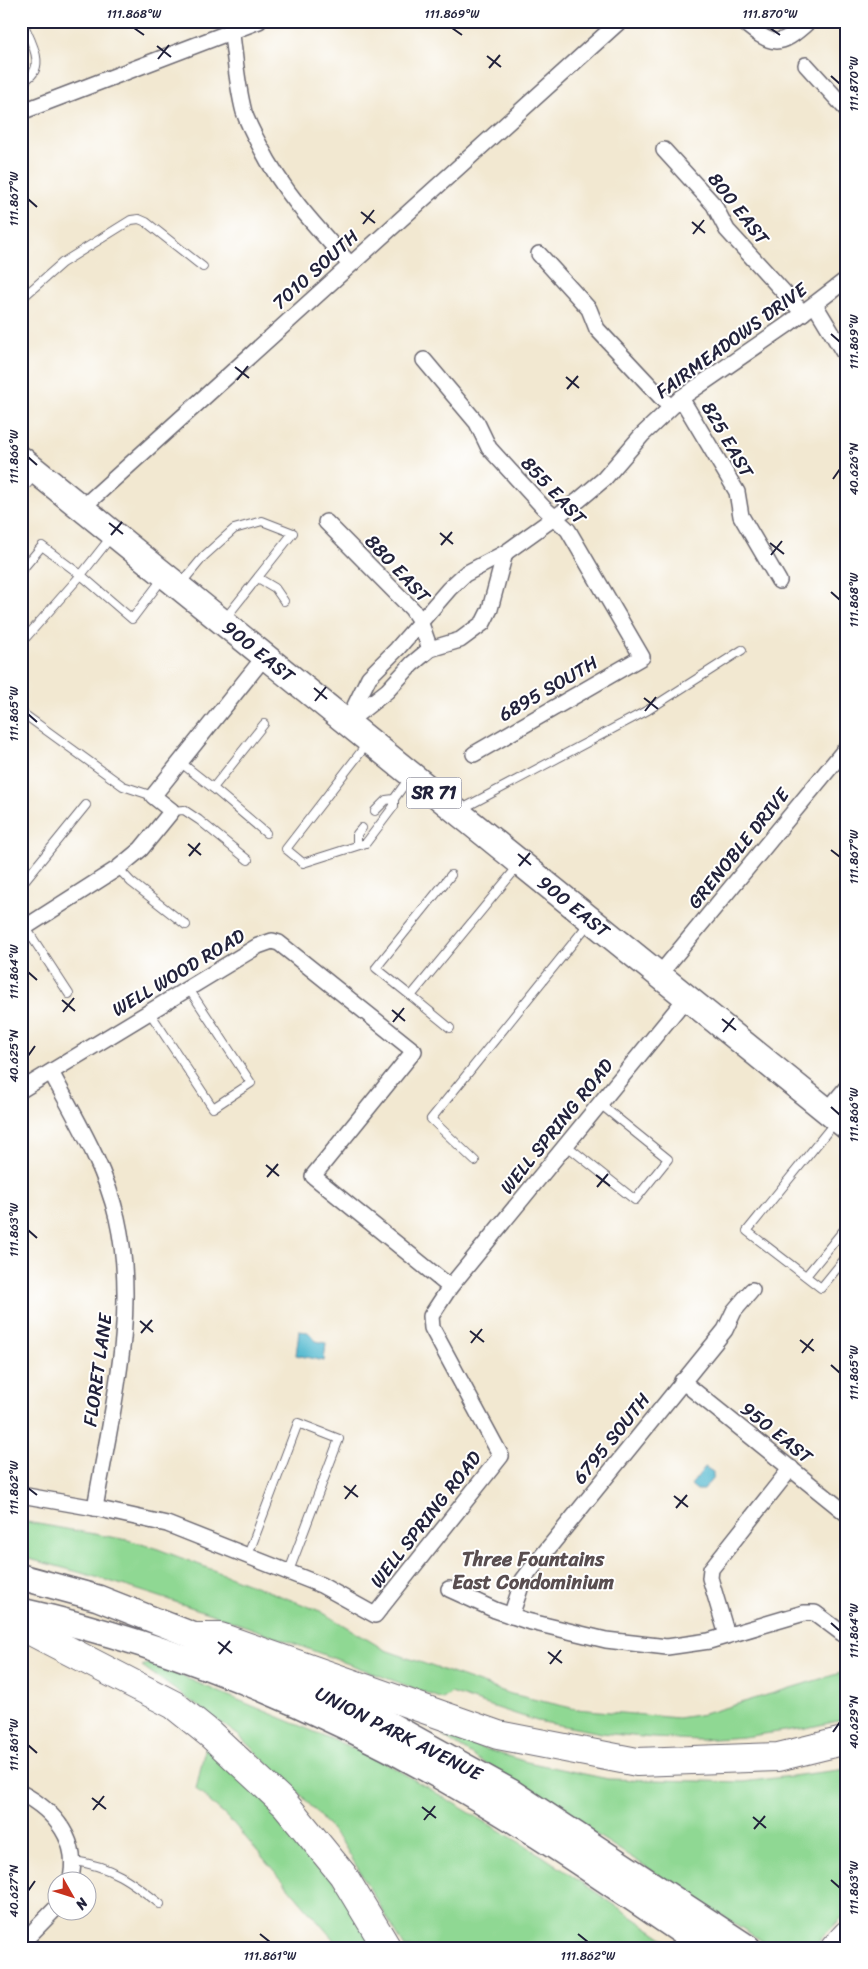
<svg xmlns="http://www.w3.org/2000/svg" width="868" height="1969" font-family="Sriracha,sans-serif">
  <style>
    .green { fill: #8fd893; stroke: #587d67 }
    .water { fill: #50b7ce; stroke: #396c84 }
    .lines { fill: none; stroke-linecap: round; stroke-linejoin: round }
    .service-casing { stroke: #6b6770; stroke-width: 10 }
    .minor-casing { stroke: #6b6770; stroke-width: 18 }
    .primary-casing { stroke: #6b6770; stroke-width: 28 }
    .motorway-casing { stroke: #6b6770; stroke-width: 30 }
    .service { stroke: #fff; stroke-width: 8 }
    .minor { stroke: #fff; stroke-width: 15 }
    .primary { stroke: #fff; stroke-width: 25 }
    .motorway { stroke: #fff; stroke-width: 28 }
    .ticks { fill: none; stroke: #22223b; stroke-width: 2 }
    .labels { text-anchor: middle; stroke-width: 4; stroke-linejoin: round; paint-order: stroke }
    .shield { fill: #fff; stroke: #646476; stroke-width: 1 }
    .shield-label { font-size: 18px; font-weight: bold; fill: #22223b }
    .street-label { font-size: 19px; fill: #22223b; stroke: #fff }
    .neighbourhood-label { font-size: 20px; font-weight: bold; fill: #594e50; stroke: #fff }
    .neatline { fill: none; stroke: #22223b; stroke-width: 2 }
    .ticks-label { font-size: 12px; text-anchor: middle; fill: #22223b }
  </style>
  <rect width="100%" height="100%" fill="#fff"/>
  <filter id="ink" filterUnits="userSpaceOnUse"><feTurbulence type="fractalNoise" baseFrequency=".02" numOctaves="2"/><feDisplacementMap in="SourceGraphic" scale="10" xChannelSelector="R" yChannelSelector="G"/><feConvolveMatrix kernelMatrix="1 2 1 2 8 2 1 2 1" color-interpolation-filters="sRGB"/></filter>
  <filter id="wash" filterUnits="userSpaceOnUse"><feTurbulence type="fractalNoise" baseFrequency=".0096" numOctaves="4" result="noise"/><feDisplacementMap in="SourceGraphic" scale="20" xChannelSelector="R" yChannelSelector="G"/><feGaussianBlur stdDeviation="1.12" result="paint"/><feColorMatrix in="noise" values="0 0 0 0 0 0 0 0 0 0 0 0 0 0 0 0 0 1.4 0 .05"/><feComposite in="paint" operator="in"/></filter>
  <g filter="url(#wash)">
    <rect width="100%" height="100%" fill="#f2e8d1"/>
    <g class="green">
      <path d="M21 1521 128 1540 158 1549 320 1611 385 1650 511 1694 576 1709 678 1718 704 1714 847 1671V1719L806 1728 743 1737 700 1740 653 1738 602 1733 537 1721 451 1693 443 1699C304 1648 165 1592 21 1557Z"/>
      <path d="M150 1663 379 1759 541 1855 678 1948H405L344 1845 304 1798 238 1735 142 1666Z"/>
      <path d="M442 1736 527 1762 608 1779 743 1782 847 1769V1913L815 1944 814 1948H773Z"/>
      <path d="M206 1744 290 1822 346 1897 375 1948H337L333 1939 234 1824 196 1789Z"/>
    </g>
    <g class="water">
      <path d="M299 1331 308 1332 316 1341 326 1343 324 1361 296 1355Z"/>
      <path d="M705 1467 713 1472V1478L703 1490H697L691 1485Z"/>
    </g>
  </g>
  <g filter="url(#ink)">
    <g class="lines">
      <defs>
        <g id="service">
          <path d="M21 82C50 70 31 42 22 21"/>
          <path d="M21 299 62 263 131 220 139 219 146 222 203 267"/>
          <path d="M21 491 35 475"/>
          <path d="M21 571 42 546 81 575 132 619 163 578"/>
          <path d="M258 578 275 588 284 601"/>
          <path d="M180 585 204 556 234 529 262 521 293 533 224 620"/>
          <path d="M21 643 81 575 111 537"/>
          <path d="M21 712 123 786 153 796"/>
          <path d="M367 744 286 849 303 863 366 843 394 806V799L410 777"/>
          <path d="M180 762 213 788 264 724"/>
          <path d="M213 788 266 833"/>
          <path d="M460 810 648 710 742 650"/>
          <path d="M172 811 184 810 199 820 248 860"/>
          <path d="M375 811 386 800 394 799"/>
          <path d="M357 845V834L362 828"/>
          <path d="M118 868 131 882 186 925"/>
          <path d="M21 885 86 805"/>
          <path d="M26 928 69 994"/>
          <path d="M411 996 376 968 451 875"/>
          <path d="M150 1013 213 1108 251 1083 189 989"/>
          <path d="M450 1028 411 996 519 865"/>
          <path d="M836 1121 747 1231 821 1288 847 1256"/>
          <path d="M566 1145 635 1200 668 1159 600 1104"/>
          <path d="M475 1161 431 1119 590 922"/>
          <path d="M806 1276 847 1226"/>
          <path d="M248 1555 298 1423 339 1439 289 1571"/>
          <path d="M74 1861C111 1866 131 1881 160 1904"/>
        </g>
        <g id="minor">
          <path d="M230 21C235 52 236 82 244 112 248 124 254 135 260 146 283 192 316 227 350 264"/>
          <path d="M742 21C772 46 779 49 809 21"/>
          <path d="M806 65 847 110"/>
          <path d="M21 112 259 21"/>
          <path d="M664 150 714 205 727 230 803 313"/>
          <path d="M539 254 589 309 597 329 670 407"/>
          <path d="M815 305 847 358"/>
          <path d="M424 360 477 423 489 448 543 507 568 530 642 657 474 754"/>
          <path d="M681 398 737 492 741 516 779 581"/>
          <path d="M83 507 620 21"/>
          <path d="M326 522 412 609 420 621 430 649"/>
          <path d="M350 720 387 691 412 664 430 649 460 640 483 623 490 609 505 553"/>
          <path d="M347 722 369 677 397 649 449 589 465 574 505 553 579 500 604 479 642 435 681 398 787 325 847 279"/>
          <path d="M21 930 118 868 141 849 172 811 153 796 265 656"/>
          <path d="M659 975 847 747"/>
          <path d="M51 1072C76 1119 105 1166 117 1218 139 1314 111 1413 95 1508"/>
          <path d="M21 1090 258 946 272 941 279 943 414 1051 313 1176 450 1287"/>
          <path d="M827 1111 847 1087"/>
          <path d="M682 1381 847 1514"/>
          <path d="M21 1495 95 1508 167 1524 321 1585 375 1615 501 1456 432 1328 431 1316 450 1287 687 997"/>
          <path d="M449 1589 495 1610 527 1621 606 1640 667 1647 709 1641 804 1613H815L847 1637"/>
          <path d="M511 1616 523 1580 529 1572 725 1330 734 1311 752 1290"/>
          <path d="M727 1635 710 1578 711 1569 791 1468"/>
          <path d="M21 1793C55 1811 81 1842 70 1882"/>
          <path d="M21 1944 58 1906"/>
        </g>
        <g id="primary">
          <path d="M21 459 847 1127"/>
          <path d="M21 1577 98 1598 197 1637 388 1724 511 1792 748 1948"/>
          <path d="M21 1611C178 1646 329 1711 467 1792 549 1840 627 1895 706 1948"/>
        </g>
        <g id="motorway">
          <path d="M21 1626 174 1705 210 1734 285 1804 343 1875 387 1948"/>
          <path d="M197 1637H220L498 1735 637 1762 778 1757 847 1740"/>
          <path d="M835 1948 847 1935"/>
        </g>
      </defs>
      <use href="#service" class="service-casing"/>
      <use href="#minor" class="minor-casing"/>
      <use href="#primary" class="primary-casing"/>
      <use href="#motorway" class="motorway-casing"/>
      <use href="#service" class="service"/>
      <use href="#minor" class="minor"/>
      <use href="#primary" class="primary"/>
      <use href="#motorway" class="motorway"/>
    </g>
  </g>
  <path class="ticks" d="M134 28 144 35M452 28 462 35M770 28 780 35M157 46 171 57M487 56 501 67M158 59 169 45M489 68 500 55M831 76 840 84M28 199 37 207M361 212 375 223M692 222 705 233M363 224 374 210M693 234 704 220M831 334 840 342M235 367 249 378M566 377 579 388M237 380 248 366M567 389 578 376M28 457 37 465M833 479 840 469M109 523 123 534M440 533 453 544M111 535 122 522M770 543 784 554M441 545 452 532M771 555 782 541M831 592 840 600M314 688 327 699M644 698 658 709M315 701 326 687M645 711 656 697M28 714 37 722M188 844 201 855M831 850 840 857M518 854 531 865M189 856 200 843M519 866 530 853M28 972 37 980M62 1000 75 1011M392 1010 405 1021M63 1012 74 998M722 1019 736 1030M393 1022 404 1008M723 1032 734 1018M28 1056 35 1046M831 1107 840 1115M266 1165 279 1176M596 1175 610 1186M267 1177 278 1164M597 1187 608 1174M28 1230 37 1238M140 1321 153 1332M470 1331 484 1342M141 1333 152 1320M800 1340 814 1351M471 1343 482 1329M802 1353 813 1339M831 1365 840 1373M344 1486 358 1497M28 1488 37 1495M674 1496 688 1507M345 1499 356 1485M676 1508 687 1495M831 1623 840 1631M218 1642 232 1653M548 1652 562 1663M219 1654 230 1641M550 1664 561 1650M833 1732 840 1722M28 1745 37 1753M92 1798 106 1809M422 1807 436 1818M93 1810 104 1796M753 1817 766 1828M424 1820 435 1806M754 1829 765 1816M831 1880 840 1888M28 1891 35 1881M260 1934 270 1942M578 1934 588 1942"/>
  <g class="labels">
    <rect class="shield" x="406.5" y="777.5" width="55" height="31" rx="4"/>
    <g class="shield-label">
      <text x="434" y="799">SR 71</text>
    </g>
    <g class="street-label">
      <text transform="translate(739 208) rotate(52)" y="7">800 EAST</text>
      <text transform="translate(315 269) rotate(-42)" y="7">7010 SOUTH</text>
      <text transform="translate(731 340) rotate(-36)" y="7">FAIRMEADOWS DRIVE</text>
      <text transform="translate(728 439) rotate(60)" y="7">825 EAST</text>
      <text transform="translate(554 490) rotate(47)" y="7">855 EAST</text>
      <text transform="translate(398 568) rotate(47)" y="7">880 EAST</text>
      <text transform="translate(259 651) rotate(39)" y="7">900 EAST</text>
      <text transform="translate(548 688) rotate(-30)" y="7">6895 SOUTH</text>
      <text transform="translate(738 848) rotate(-51)" y="7">GRENOBLE DRIVE</text>
      <text transform="translate(574 906) rotate(39)" y="7">900 EAST</text>
      <text transform="translate(178 972) rotate(-31)" y="7">WELL WOOD ROAD</text>
      <text transform="translate(556 1126) rotate(-51)" y="7">WELL SPRING ROAD</text>
      <text transform="translate(97 1370) rotate(-82)" y="7">FLORET LANE</text>
      <text transform="translate(777 1432) rotate(39)" y="7">950 EAST</text>
      <text transform="translate(611 1438) rotate(-51)" y="7">6795 SOUTH</text>
      <text transform="translate(425 1519) rotate(-52)" y="7">WELL SPRING ROAD</text>
      <text transform="translate(399 1733) rotate(27)" y="7">UNION PARK AVENUE</text>
    </g>
    <g class="neighbourhood-label">
      <text x="533" y="1566">Three Fountains<tspan x="533" dy="23">East Condominium</tspan></text>
    </g>
  </g>
  <rect width="868" height="1969" fill="none" stroke="#fff" stroke-width="55"/>
  <g transform="translate(72 1896) rotate(129)"><circle r="24" fill="#ffffff" stroke="#a7a7b1"/>
  <path d="M0-4L9 19L0 12L-9 19Z" fill="#c8321e"/>
  <text y="-8" font-size="14" font-weight="bold" text-anchor="middle" fill="#22223b">N</text>
  </g>
  <rect x="28" y="28" width="812" height="1914" class="neatline"/>
  <g class="ticks-label">
    <text x="134" y="18">111.868°W</text>
    <text x="452" y="18">111.869°W</text>
    <text x="770" y="18">111.870°W</text>
    <text transform="translate(854 84) rotate(-90)" y="4">111.870°W</text>
    <text transform="translate(14 199) rotate(-90)" y="4">111.867°W</text>
    <text transform="translate(854 342) rotate(-90)" y="4">111.869°W</text>
    <text transform="translate(14 457) rotate(-90)" y="4">111.866°W</text>
    <text transform="translate(854 469) rotate(-90)" y="4">40.626°N</text>
    <text transform="translate(854 600) rotate(-90)" y="4">111.868°W</text>
    <text transform="translate(14 714) rotate(-90)" y="4">111.865°W</text>
    <text transform="translate(854 857) rotate(-90)" y="4">111.867°W</text>
    <text transform="translate(14 972) rotate(-90)" y="4">111.864°W</text>
    <text transform="translate(14 1056) rotate(-90)" y="4">40.625°N</text>
    <text transform="translate(854 1115) rotate(-90)" y="4">111.866°W</text>
    <text transform="translate(14 1230) rotate(-90)" y="4">111.863°W</text>
    <text transform="translate(854 1373) rotate(-90)" y="4">111.865°W</text>
    <text transform="translate(14 1488) rotate(-90)" y="4">111.862°W</text>
    <text transform="translate(854 1631) rotate(-90)" y="4">111.864°W</text>
    <text transform="translate(854 1722) rotate(-90)" y="4">40.629°N</text>
    <text transform="translate(14 1745) rotate(-90)" y="4">111.861°W</text>
    <text transform="translate(854 1888) rotate(-90)" y="4">111.863°W</text>
    <text transform="translate(14 1891) rotate(-90)" y="4">40.627°N</text>
    <text x="270" y="1960">111.861°W</text>
    <text x="588" y="1960">111.862°W</text>
  </g>
</svg>
